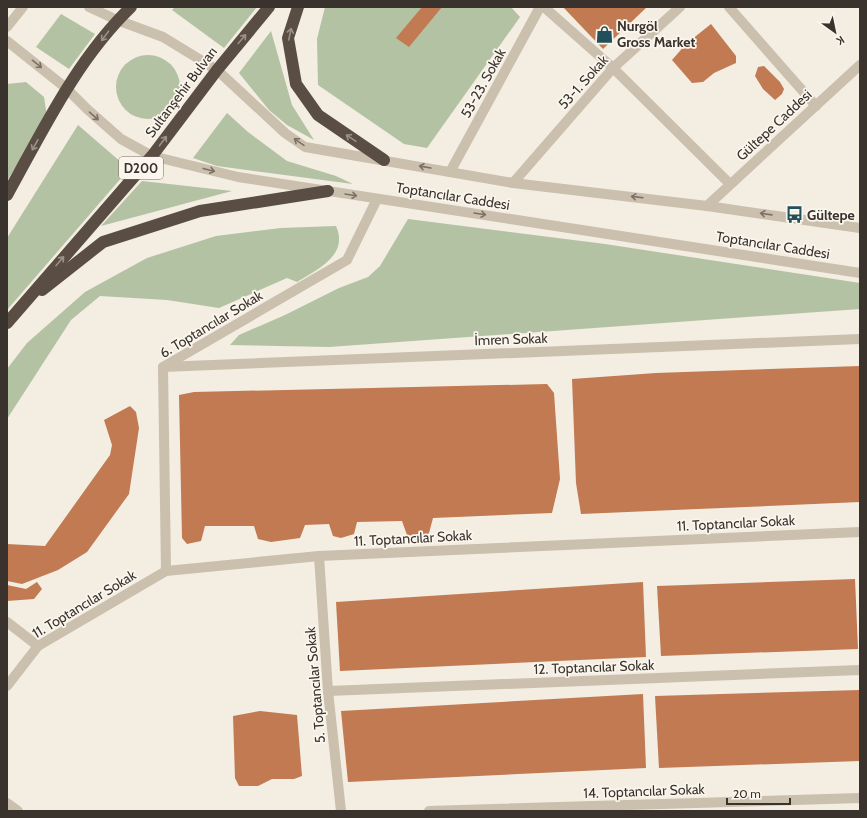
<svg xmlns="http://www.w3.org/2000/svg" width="867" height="818" font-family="Cabin,sans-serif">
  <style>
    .green { fill: #b3c2a2 }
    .building { fill: #c17a52 }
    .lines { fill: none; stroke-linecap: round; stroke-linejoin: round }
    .minor { stroke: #cbbfae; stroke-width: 10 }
    .highway { stroke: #5a4d43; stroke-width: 12 }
    .oneway { stroke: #9a9187 }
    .oneway2 { stroke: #7b7166 }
    .labels { text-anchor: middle; stroke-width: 3.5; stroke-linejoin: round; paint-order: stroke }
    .shield { fill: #faf6ee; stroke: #746d66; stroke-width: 1 }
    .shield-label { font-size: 13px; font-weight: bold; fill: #3a322c }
    .poi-label { font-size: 14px; font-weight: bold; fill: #3a322c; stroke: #faf6ee; text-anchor: start }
    .street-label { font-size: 14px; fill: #3a322c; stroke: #faf6ee }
  </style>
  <rect width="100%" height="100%" fill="#f3ede2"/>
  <g class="green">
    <path d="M175 7H257L224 48 172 10Z"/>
    <path d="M325 7H511L520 17 427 148 404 144 318 85 317 39Z"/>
    <path d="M61 14 95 34 69 69 36 47Z"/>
    <path d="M271 31 292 105 314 140 287 125 269 110 239 73Z"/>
    <circle cx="148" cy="87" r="32"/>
    <path d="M26 82 44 97 47 116 7 181V84Z"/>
    <path d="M227 113 248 132 287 161 336 176 353 184 217 166 193 158Z"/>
    <path d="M78 125 129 169 7 310V238Z"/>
    <path d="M142 181 232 191 101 226Z"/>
    <path d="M408 219 605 244 860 283V309L329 347 230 345 239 335 285 315 339 288 368 277 380 266Z"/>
    <path d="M336 226C349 255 318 269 297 282L287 278 219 308 167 300 100 296 71 320 7 419V369L27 343 85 292 147 258 216 236 281 228Z"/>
  </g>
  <g class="building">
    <path d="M422 7H442L409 47 396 38Z"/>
    <path d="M563 7H647L603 49Z"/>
    <path d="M711 24 736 56V63L714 73 703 82 692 83 672 60 686 44Z"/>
    <path d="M764 66 780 82 784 89 782 94 775 100 763 89 755 76 758 67Z"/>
    <path d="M860 366V502L581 514 576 483 572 379 656 373Z"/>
    <path d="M547 384 554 393 560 479 552 513 433 518 429 533 423 537 407 535 402 521 357 522 354 534 341 538 333 536 329 524 305 525 300 538 271 542 258 539 254 526H205L201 541 187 544 182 538 179 395 194 392Z"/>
    <path d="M130 406 136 412 139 428 129 494 87 552 58 570 22 584 7 581V544L45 546 110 455 112 445 104 420Z"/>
    <path d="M855 579 858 649 661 656 657 586Z"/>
    <path d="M37 582 42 589 34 599 7 601V585L26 589Z"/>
    <path d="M643 582 646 657 340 671 336 602Z"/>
    <path d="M860 690V761L659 768 655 696Z"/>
    <path d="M643 694 646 768 348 782 341 711Z"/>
    <path d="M260 711 297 715 302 776 294 779H272L258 786H239L235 778 233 716Z"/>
  </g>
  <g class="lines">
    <g class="minor">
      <path d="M89 7 117 20 163 37 217 70 285 133 305 147 513 183 707 206 860 228"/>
      <path d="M544 7 613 68 730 184"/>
      <path d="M729 7 816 106"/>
      <path d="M7 27 23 7"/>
      <path d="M7 41 66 88 87 109 121 139 152 156 238 177 860 273"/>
      <path d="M450 172 540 7"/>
      <path d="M513 183 613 68 680 7"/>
      <path d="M707 206 860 65"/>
      <path d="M163 367 860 339"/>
      <path d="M319 556 328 691 341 811"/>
      <path d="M166 571 163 367 347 260 377 199"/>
      <path d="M7 622 38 646"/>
      <path d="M7 686 38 646 166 571 319 556 860 532"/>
      <path d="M328 691 860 670"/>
      <path d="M7 803 18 811"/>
      <path d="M429 811 860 798"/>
    </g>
    <g class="highway">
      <path d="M298 7 288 38 296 84 318 115 384 160"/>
      <path d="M7 195C43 130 77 59 131 7"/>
      <path d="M42 290 103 242 200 211 328 191"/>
      <path d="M7 323 152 156 217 70 269 7"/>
    </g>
  </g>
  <defs><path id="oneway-shaft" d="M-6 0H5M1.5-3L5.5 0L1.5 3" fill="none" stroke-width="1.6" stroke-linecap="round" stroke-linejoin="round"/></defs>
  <g class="oneway">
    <use href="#oneway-shaft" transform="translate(290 34) rotate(-78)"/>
    <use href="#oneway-shaft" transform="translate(105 36) rotate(127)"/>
    <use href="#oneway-shaft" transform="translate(242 39) rotate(-50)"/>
    <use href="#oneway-shaft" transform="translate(351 138) rotate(-146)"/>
    <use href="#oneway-shaft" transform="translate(163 141) rotate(-53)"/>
    <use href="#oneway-shaft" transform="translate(35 145) rotate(119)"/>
    <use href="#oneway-shaft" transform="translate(60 261) rotate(-49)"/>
  </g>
  <g class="oneway2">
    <use href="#oneway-shaft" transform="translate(37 64) rotate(39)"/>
    <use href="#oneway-shaft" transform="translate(94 116) rotate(41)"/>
    <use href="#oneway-shaft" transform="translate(299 142) rotate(-145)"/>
    <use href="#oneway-shaft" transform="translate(425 167) rotate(-170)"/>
    <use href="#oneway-shaft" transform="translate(209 170) rotate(14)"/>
    <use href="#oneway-shaft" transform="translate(351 195) rotate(9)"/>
    <use href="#oneway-shaft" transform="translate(637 197) rotate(-173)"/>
    <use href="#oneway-shaft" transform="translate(480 214) rotate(9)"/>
    <use href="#oneway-shaft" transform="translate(766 214) rotate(-172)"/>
  </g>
  <defs>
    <symbol id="shop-bare" viewBox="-9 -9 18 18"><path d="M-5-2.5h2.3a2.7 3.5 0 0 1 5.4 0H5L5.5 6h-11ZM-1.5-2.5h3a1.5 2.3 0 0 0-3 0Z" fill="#22505a" stroke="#faf6ee" stroke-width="2.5" paint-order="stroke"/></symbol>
    <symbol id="bus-bare" viewBox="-9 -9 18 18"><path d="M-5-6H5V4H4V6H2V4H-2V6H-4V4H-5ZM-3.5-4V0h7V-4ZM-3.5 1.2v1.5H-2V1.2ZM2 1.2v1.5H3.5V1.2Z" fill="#22505a" stroke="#faf6ee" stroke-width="2.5" paint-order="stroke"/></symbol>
  </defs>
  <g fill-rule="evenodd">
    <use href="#shop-bare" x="592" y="22" width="25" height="25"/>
    <use href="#bus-bare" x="782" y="202" width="25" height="25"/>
  </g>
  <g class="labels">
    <rect class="shield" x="119" y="157" width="44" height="22" rx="3"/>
    <g class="shield-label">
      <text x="141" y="173">D200</text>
    </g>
    <g class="poi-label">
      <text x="617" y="31">Nurgöl<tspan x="617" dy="16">Gross Market</tspan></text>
      <text x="807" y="220">Gültepe</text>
    </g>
    <g class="street-label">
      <text transform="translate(583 82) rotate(-48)" y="5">53-1. Sokak</text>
      <text transform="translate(483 83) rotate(-61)" y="5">53-23. Sokak</text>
      <text transform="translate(181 92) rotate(-53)" y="5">Sultanşehir Bulvarı</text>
      <text transform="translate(774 125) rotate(-43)" y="5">Gültepe Caddesi</text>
      <text transform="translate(453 196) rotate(9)" y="5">Toptancılar Caddesi</text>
      <text transform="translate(773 245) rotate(9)" y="5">Toptancılar Caddesi</text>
      <text transform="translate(211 324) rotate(-31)" y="5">6. Toptancılar Sokak</text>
      <text transform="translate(511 339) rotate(-2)" y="5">İmren Sokak</text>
      <text transform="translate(736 523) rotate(-3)" y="5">11. Toptancılar Sokak</text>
      <text transform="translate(413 538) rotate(-3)" y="5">11. Toptancılar Sokak</text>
      <text transform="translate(84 604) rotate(-31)" y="5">11. Toptancılar Sokak</text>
      <text transform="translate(594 667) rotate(-2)" y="5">12. Toptancılar Sokak</text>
      <text transform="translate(315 685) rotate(-95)" y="5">5. Toptancılar Sokak</text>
      <text transform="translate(644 791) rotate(-2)" y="5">14. Toptancılar Sokak</text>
    </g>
  </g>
  <rect width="867" height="818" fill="none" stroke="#3a322c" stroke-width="16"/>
  <g transform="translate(835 32) rotate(147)" stroke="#faf6ee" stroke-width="3" paint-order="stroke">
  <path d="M0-3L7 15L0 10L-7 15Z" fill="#3a322c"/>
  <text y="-6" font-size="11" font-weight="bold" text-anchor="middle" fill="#3a322c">K</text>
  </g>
  <path d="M727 798v6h63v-6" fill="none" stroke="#3a322c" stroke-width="2"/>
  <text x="733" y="798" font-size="12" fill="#3a322c" stroke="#faf6ee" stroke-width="3" paint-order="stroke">20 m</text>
</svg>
